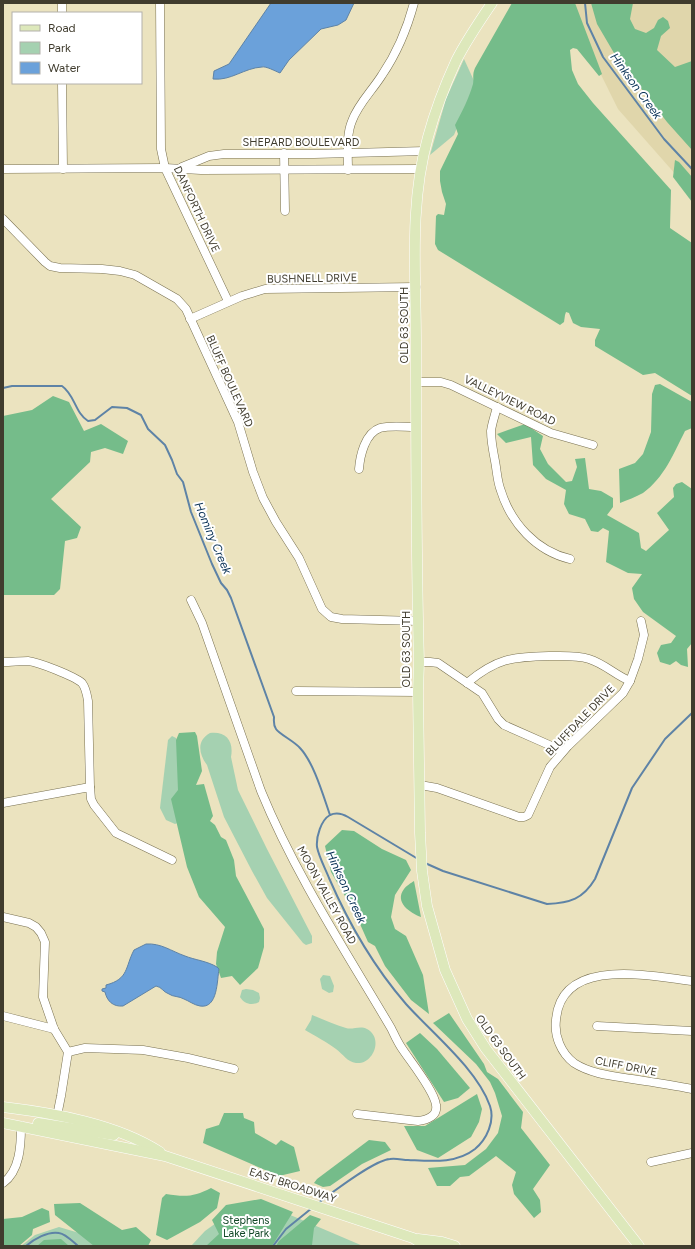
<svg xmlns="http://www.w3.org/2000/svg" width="695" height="1249" font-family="Figtree,sans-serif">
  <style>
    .built { fill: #e0d6ab }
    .green { fill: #a5d1b1 }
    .forest { fill: #75bc8a }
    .water { fill: #6ba1da; stroke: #5e83a6 }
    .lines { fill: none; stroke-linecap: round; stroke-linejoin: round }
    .stream { stroke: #5e83a6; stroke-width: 2 }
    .minor-casing { stroke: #797151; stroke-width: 9 }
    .major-casing { stroke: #fff; stroke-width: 11 }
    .minor { stroke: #fff; stroke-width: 8 }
    .major { stroke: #dde8bb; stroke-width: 10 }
    .labels { text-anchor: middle; stroke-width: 4; stroke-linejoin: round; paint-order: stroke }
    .street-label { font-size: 11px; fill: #403c2e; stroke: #fff }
    .park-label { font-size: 11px; fill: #124827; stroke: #fff }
    .water-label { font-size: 12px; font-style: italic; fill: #083055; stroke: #fff }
  </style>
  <rect width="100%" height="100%" fill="#ebe3bf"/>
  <path class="built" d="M567 3H692V193L618 109 567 6Z"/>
  <g class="green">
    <path d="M464 59 475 83 454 135 430 155 446 99Z"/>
    <path d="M210 733C226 731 234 741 231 757L238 790 267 849 312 936V943L306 945 303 943 267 898 252 871 224 817 207 765C199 754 196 741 210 733Z"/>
    <path d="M172 736 176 738 177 741 180 822 175 824 166 820 160 808 168 740Z"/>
    <path d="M323 975 330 976 334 986 333 992 329 993 322 989 320 979Z"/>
    <path d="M246 989 253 990 259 993 260 998 259 1002C252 1006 244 1004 240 997L242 990Z"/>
    <path d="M312 1015C323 1019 335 1025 346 1028 353 1030 360 1025 367 1029 384 1038 373 1065 356 1063 347 1062 343 1054 336 1049 327 1042 315 1036 305 1030L311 1020Z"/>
    <path d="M241 1205 281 1211 363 1246H191L205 1231Z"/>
    <path d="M59 1227 123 1246H21L35 1235Z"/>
  </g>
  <g class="forest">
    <path d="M512 3H575L602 74 599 76 577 49 573 48 570 50 572 70 578 84 593 103 671 190 670 228 692 243V396L655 373 643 375 595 346V340L600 329 581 327 573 323 569 313 566 312 565 315 564 322 560 325 438 250 435 244 436 216 438 214 444 215 446 204 442 192 440 181V171L458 134 455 125C462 112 469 98 473 84 474 78 472 75 475 68Z"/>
    <path d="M591 3H633L630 19 635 29 646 33 654 28 658 20 663 17 668 21 670 28 661 36 657 50 675 67 692 61V150L667 122 614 53 597 24Z"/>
    <path d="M675 160 679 162 692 177V202L673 177Z"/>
    <path d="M660 384 692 402V428L685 431C674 453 664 478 643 493 636 497 627 500 620 503L619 469 635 463 643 454 651 432 652 394 655 385Z"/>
    <path d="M53 396 69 402 84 431 101 424 128 441 123 454 105 448 91 452 90 462 51 499 81 527 77 538 65 541 60 589 54 595H3V416L32 410Z"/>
    <path d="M525 424 543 436 540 449 548 464 566 482 572 481 577 467 575 459 585 458 589 489 601 491 613 498V507L607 515 639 533 641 548 646 551 669 530 657 513 674 497 673 488 676 484 682 482 692 489V643L687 649 688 667 681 665 676 661 670 665 660 662 657 653 661 645 671 643 676 636 643 612 634 599 632 588 642 574 628 573 606 562 609 531 603 528 598 532 591 531 585 519 569 514 564 504 566 490 546 479 533 465 531 437 506 443 497 434Z"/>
    <path d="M195 732 197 736 202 771 196 785 204 784 213 816 210 821 215 825 221 837 226 840 234 860 236 876 264 929V947L258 968 240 985 232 976 221 978 216 964 217 952 225 927 199 897 187 867 171 799 178 790 176 740 179 733Z"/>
    <path d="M342 830 354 831 382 849 406 860 411 870 395 895 391 917 395 929 406 936 423 975 429 1014 411 1000 385 966 375 946 368 942 356 915 331 872 325 846Z"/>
    <path d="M414 881 421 917C410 913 394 902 404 889 406 886 411 883 414 881Z"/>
    <path d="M449 1013 484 1064 487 1072 498 1079 523 1112 521 1128 550 1165 533 1189 540 1200 541 1212 534 1218 514 1194 512 1185 516 1172 496 1156 469 1176 460 1177 450 1186H437L428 1168 465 1165 486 1149 498 1133 502 1116 495 1093 490 1082 476 1064 433 1023Z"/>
    <path d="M420 1033 437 1049 470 1088 458 1098 444 1102 406 1043Z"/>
    <path d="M477 1094 482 1109 479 1122 471 1137 438 1158 417 1150 404 1126H425Z"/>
    <path d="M224 1113H243L244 1118 254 1122 255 1133 276 1145 281 1140 294 1147 300 1171 279 1176 203 1143 206 1129 219 1125Z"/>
    <path d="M369 1140 385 1142 391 1150 362 1164 330 1186 323 1187 314 1183 317 1179Z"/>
    <path d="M211 1188 220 1193 217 1208 200 1222 167 1240 156 1235 162 1198 166 1194C185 1197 194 1197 211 1188Z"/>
    <path d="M261 1199 293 1212 272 1246H206L219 1234 212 1220 226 1205Z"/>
    <path d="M80 1203 122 1230 136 1227 151 1240 148 1246H94L55 1215 54 1204Z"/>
    <path d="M42 1208 49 1211 50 1222 33 1229 32 1235 19 1246H3V1219L22 1217Z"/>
    <path d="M310 1215 321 1219 314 1228 312 1245 311 1246H276L279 1241Z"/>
    <path d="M61 1239 69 1246H37L44 1240Z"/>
  </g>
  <g class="water">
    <path d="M271 3H354L346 20 338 25 321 29 289 60 280 73C275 71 266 66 262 67 244 68 231 81 213 79L214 71 229 64Z"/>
    <path d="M146 944C161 943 171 951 185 956 195 960 207 961 217 967L219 969C217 980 218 1009 200 1006 194 1005 189 1001 184 999 179 996 173 997 169 994 163 992 162 987 156 986L123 1006C113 1007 107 1001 105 992L102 991V989L106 988V985C129 979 125 967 134 950Z"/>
  </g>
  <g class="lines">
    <g class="stream">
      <path d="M585 3 587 23 603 57 664 139 692 169"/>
      <path d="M3 388 12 386H62C75 395 75 413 88 421L95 420 112 407 127 408 141 415 148 429 165 445 172 460 177 474 183 482 191 512 212 564 221 583 227 590 231 598 274 717C274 721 273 725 276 729 279 734 294 741 300 748 314 763 323 795 330 815"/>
      <path d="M425 863 443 871 547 904C570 903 583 899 595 879L632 788 665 739 692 713"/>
      <path d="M318 1203C333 1192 374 1160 390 1159 396 1158 403 1160 408 1160 431 1161 456 1164 475 1149 487 1139 495 1121 490 1106 477 1069 432 1033 406 1004 374 967 348 922 329 878 325 868 319 857 317 847 316 837 321 820 330 815 336 812 343 814 348 817L418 859"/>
      <path d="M26 1246C34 1239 48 1231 59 1233 66 1234 73 1242 78 1246"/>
      <path d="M273 1246 286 1229 312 1208"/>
    </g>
    <defs>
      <g id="minor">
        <path d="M62 3V13"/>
        <path d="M160 3 161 149 165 168 228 301"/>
        <path d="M62 83 63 169"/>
        <path d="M284 153 285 211"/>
        <path d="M182 167 209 156 224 154H314L425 151"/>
        <path d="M3 169 165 168 201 170 421 169"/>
        <path d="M348 170C348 155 346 135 352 121 358 104 372 91 382 75 397 53 407 29 414 3"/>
        <path d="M3 219 45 262 50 266 60 268 102 269 120 271 135 275 177 299 186 309 238 422 253 472 263 498 276 522 299 558 322 609 331 617 342 619 418 621"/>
        <path d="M190 319 242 296 265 289 416 287"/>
        <path d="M416 382H441L451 385 551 433 593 445"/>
        <path d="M497 407C495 415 492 423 491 431 491 441 493 451 495 461 497 471 497 481 501 491 511 523 536 551 570 559"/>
        <path d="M359 469C360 456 365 433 380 428 391 425 404 427 415 427"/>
        <path d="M191 600 202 623 261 791C295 874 345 950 391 1028 394 1034 397 1041 401 1047 410 1061 434 1090 436 1105 438 1116 427 1120 418 1121L357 1114"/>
        <path d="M3 662C11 662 20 661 28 661 38 662 74 676 82 683 86 688 87 695 88 701L90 787"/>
        <path d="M419 662H430L438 663 479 691 482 693 498 719 504 725 556 748 562 752"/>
        <path d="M467 683C497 658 512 657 549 656 563 656 577 655 589 659 605 664 615 675 630 681"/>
        <path d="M296 691 418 692"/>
        <path d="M420 785 437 788 519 817H524L528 815 550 767 568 746 623 693 630 681 638 659 644 635 641 621"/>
        <path d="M3 803 90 787 91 799 94 805 116 833 172 860"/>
        <path d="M3 917 29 923 36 927 41 933 45 942 43 997 54 1029 68 1052 61 1096 57 1116"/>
        <path d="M692 981C650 976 561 956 556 1020 554 1036 561 1053 574 1063 591 1074 613 1076 632 1079 652 1082 672 1085 692 1089"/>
        <path d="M3 1016 54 1029"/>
        <path d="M597 1026 692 1031"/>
        <path d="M68 1052 85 1048 143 1050 188 1058 234 1069"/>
        <path d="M651 1162 692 1153"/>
        <path d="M3 1183C20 1171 21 1145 21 1126"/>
      </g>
      <g id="major">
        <path d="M492 3C479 22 466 41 456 61 445 85 435 111 428 137 409 204 416 275 416 343 416 449 416 556 419 662L418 692 420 833 422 871 427 906 445 970 467 1019 486 1049 639 1246"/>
        <path d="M3 1107C54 1113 117 1124 160 1152"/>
        <path d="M3 1123 165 1156 413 1238 426 1246"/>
        <path d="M38 1123 114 1135"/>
        <path d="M418 1239 442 1242 455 1246"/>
      </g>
    </defs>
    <use href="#minor" class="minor-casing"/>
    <use href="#major" class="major-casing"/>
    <use href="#minor" class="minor"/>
    <use href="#major" class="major"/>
  </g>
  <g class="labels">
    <g class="street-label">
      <text x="301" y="146">SHEPARD BOULEVARD</text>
      <text transform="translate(197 209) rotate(65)" y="4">DANFORTH DRIVE</text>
      <text transform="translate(312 278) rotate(-1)" y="4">BUSHNELL DRIVE</text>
      <text transform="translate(404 325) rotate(-90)" y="4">OLD 63 SOUTH</text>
      <text transform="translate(230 381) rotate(66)" y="4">BLUFF BOULEVARD</text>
      <text transform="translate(510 400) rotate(26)" y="4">VALLEYVIEW ROAD</text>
      <text transform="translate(406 649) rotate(-90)" y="4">OLD 63 SOUTH</text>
      <text transform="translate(580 720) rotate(-46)" y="4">BLUFFDALE DRIVE</text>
      <text transform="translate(327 895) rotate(61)" y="4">MOON VALLEY ROAD</text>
      <text transform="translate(501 1047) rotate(54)" y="4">OLD 63 SOUTH</text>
      <text transform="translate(626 1066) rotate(11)" y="4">CLIFF DRIVE</text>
      <text transform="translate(293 1185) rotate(18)" y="4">EAST BROADWAY</text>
    </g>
    <g class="park-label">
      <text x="246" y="1224">Stephens<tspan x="246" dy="13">Lake Park</tspan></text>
    </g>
    <g class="water-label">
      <text transform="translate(636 86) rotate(54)" y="4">Hinkson Creek</text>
      <text transform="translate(213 538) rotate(67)" y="4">Hominy Creek</text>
      <text transform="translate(346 887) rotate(65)" y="4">Hinkson Creek</text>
    </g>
  </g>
  <rect width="695" height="1249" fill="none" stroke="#403c2e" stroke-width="8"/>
  <rect x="12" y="12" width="130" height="72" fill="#ffffff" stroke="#b3b1ab"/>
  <rect x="20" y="25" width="20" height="6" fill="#dde8bb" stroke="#b3b1ab"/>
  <text x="48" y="32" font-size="12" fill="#403c2e">Road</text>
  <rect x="20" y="42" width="20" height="12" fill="#a5d1b1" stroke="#b3b1ab"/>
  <text x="48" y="52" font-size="12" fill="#403c2e">Park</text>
  <rect x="20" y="62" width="20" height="12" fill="#6ba1da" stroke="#b3b1ab"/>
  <text x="48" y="72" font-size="12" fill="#403c2e">Water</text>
</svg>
